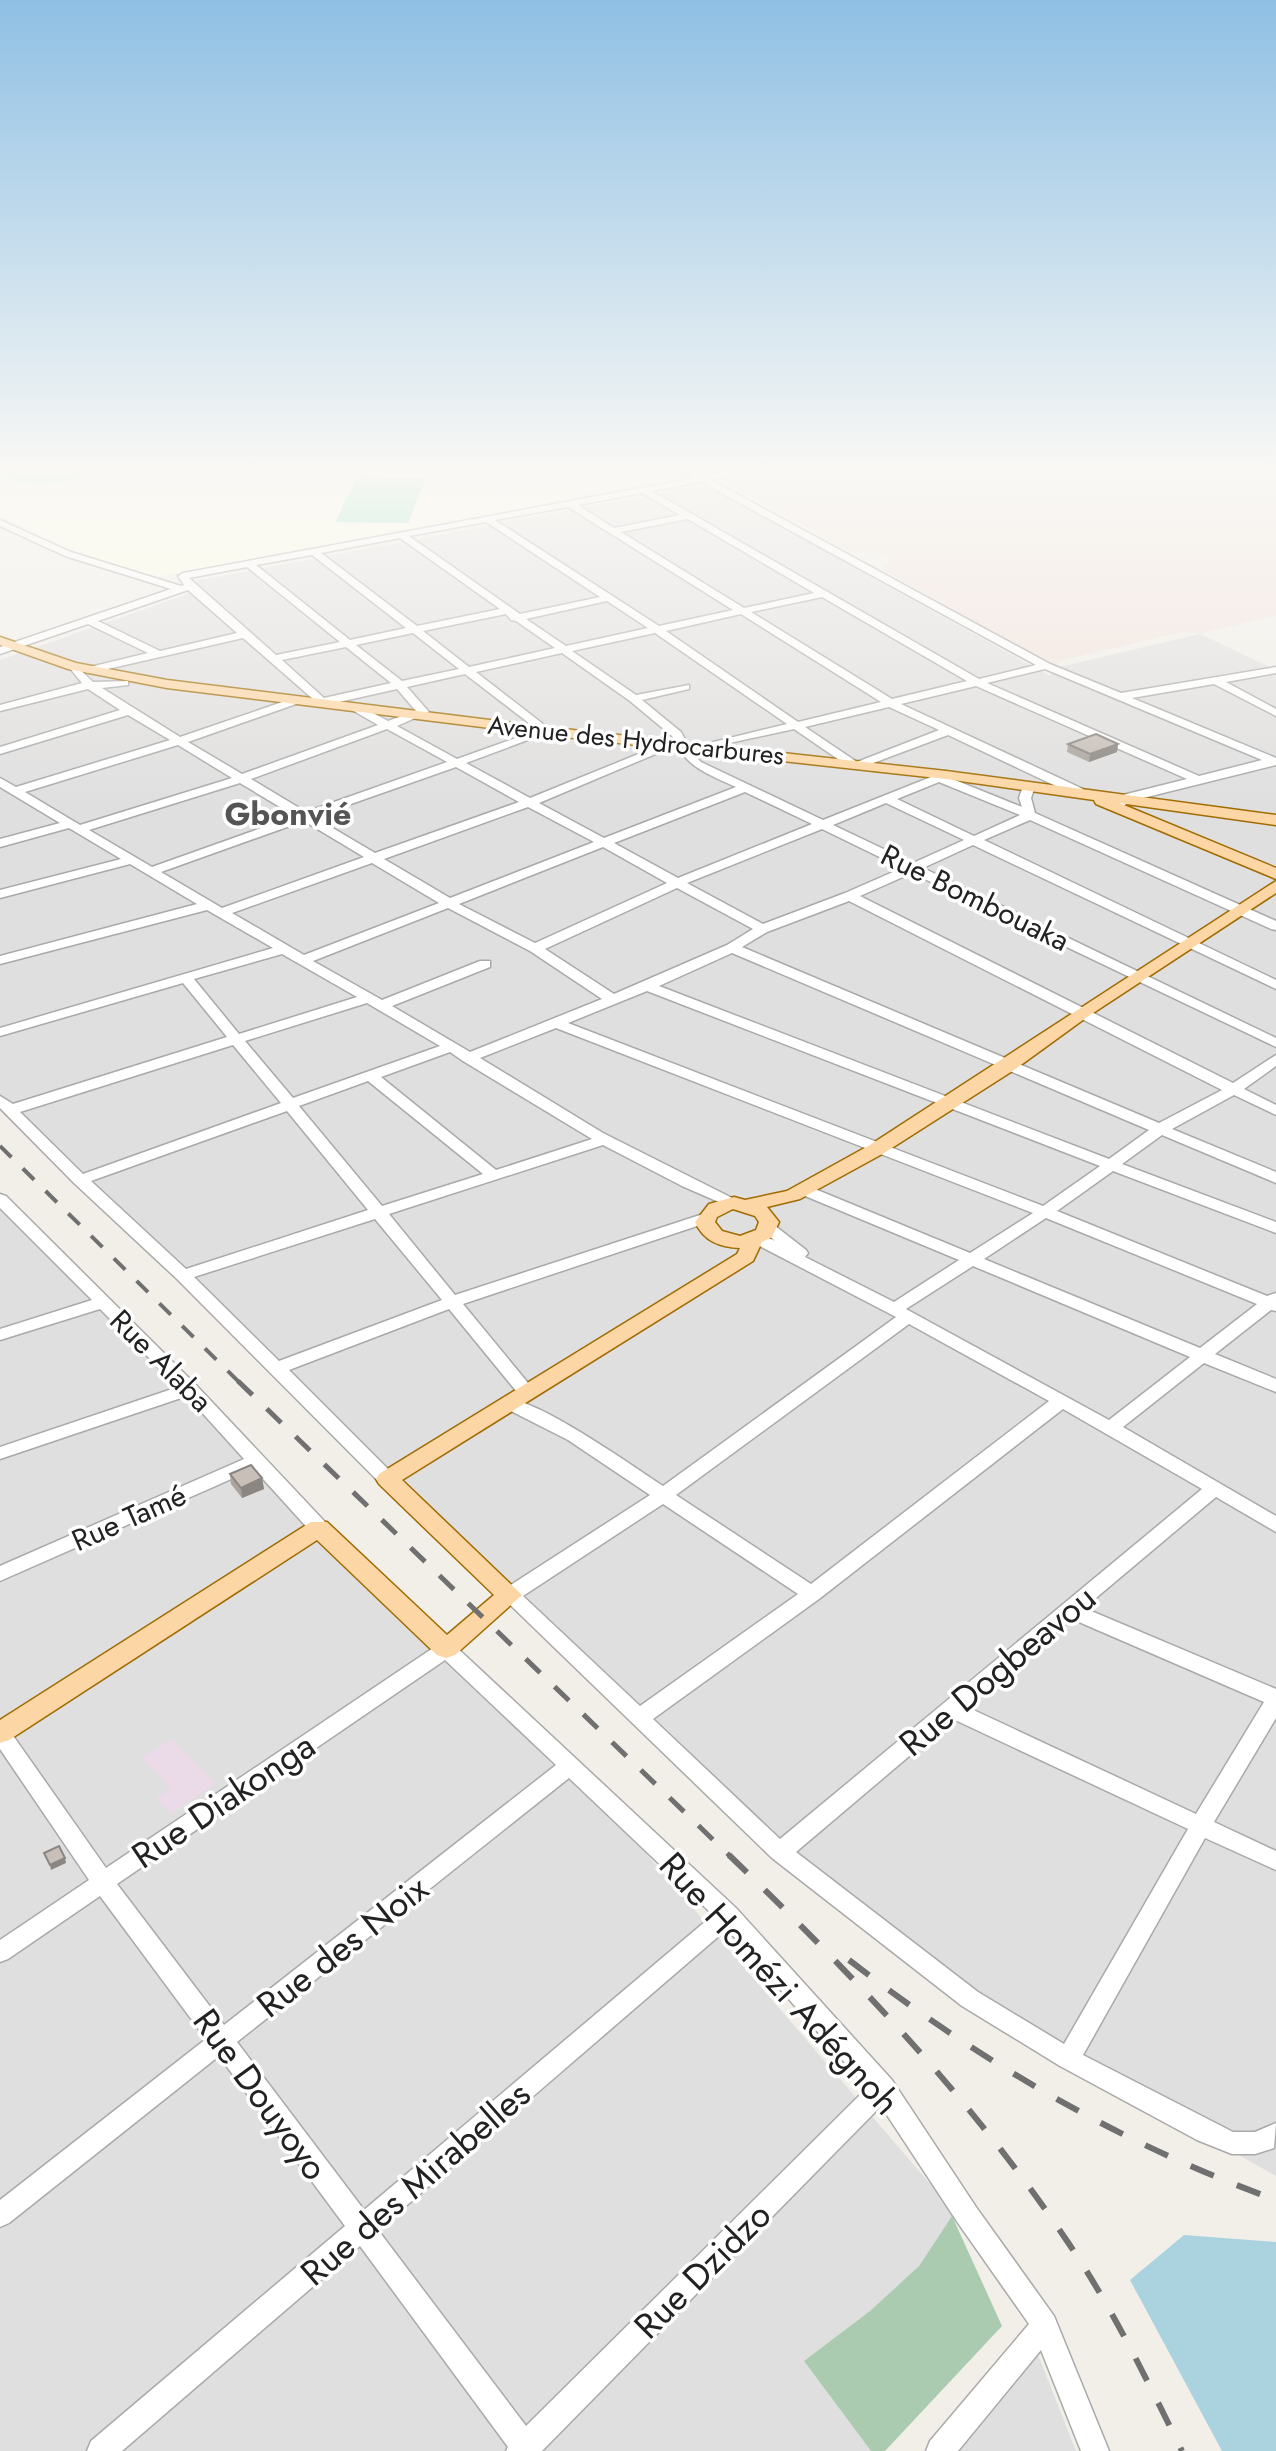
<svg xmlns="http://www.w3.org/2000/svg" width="1276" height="2451" font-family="Jost,sans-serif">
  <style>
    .residential { fill: #e0dfdf }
    .industrial { fill: #ebdbe8 }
    .education { fill: #ffffe5 }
    .military { fill: #f3e3dd }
    .cemetery { fill: #aacbaf }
    .pitch { fill: #88e0be }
    .water { fill: #aad3df }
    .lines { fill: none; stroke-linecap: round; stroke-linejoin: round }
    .minor-casing { stroke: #a9a9a9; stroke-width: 3 }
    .major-casing { stroke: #a06b00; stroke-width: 3 }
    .minor { fill: #fff; fill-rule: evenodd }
    .major { fill: #fcd6a4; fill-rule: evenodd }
    .rail-far2 { stroke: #707070; stroke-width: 4; stroke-dasharray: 16 16; stroke-linecap: butt }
    .rail-far1 { stroke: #707070; stroke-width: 5; stroke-dasharray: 20 20; stroke-linecap: butt }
    .rail { stroke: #707070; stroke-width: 6; stroke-dasharray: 25 25; stroke-linecap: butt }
    .wall { fill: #aba49e }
    .shaded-wall { fill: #8b8681 }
    .building { fill: #c7bfb8; stroke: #8b8681; stroke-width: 2 }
    .labels { text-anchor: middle; stroke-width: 7; stroke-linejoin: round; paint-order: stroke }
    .far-street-label { font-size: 26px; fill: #222; stroke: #fff }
    .street-label { font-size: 30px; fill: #222; stroke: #fff }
    .far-district-label { font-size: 32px; font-weight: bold; fill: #555; stroke: #fff }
    .near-street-label { font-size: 36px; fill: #222; stroke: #fff }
  </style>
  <rect width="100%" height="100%" fill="#f2efe9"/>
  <g class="residential">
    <path d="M704 485 1050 676 1055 668 1200 634 1276 670V2176L972 2004 669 1743 534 1617 306 1388 111 1198 0 1095V660L188 594 191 582Z"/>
    <path d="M0 1204 631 1836 938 2193 952 2216 919 2266 870 2311 804 2361 871 2451H0Z"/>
    <path d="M1037 2352 1076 2451H953Z"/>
  </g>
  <path class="industrial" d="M171 1739 216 1783 171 1814 156 1799 171 1788 141 1758Z"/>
  <path class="education" d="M0 466H664L685 478 585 494 477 519 154 577 62 547 0 516Z"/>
  <path class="military" d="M801 466H1276V615L1200 634 1186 631 1060 661 1055 668 882 569 890 560 878 553H853L724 481Z"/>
  <path class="cemetery" d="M952 2216 1002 2326 885 2451H871L804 2361 870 2311 919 2266Z"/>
  <g class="pitch">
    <path d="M4 466H122C89 474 33 497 2 473Z"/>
    <path d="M357 477 426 478 408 523 335 522Z"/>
  </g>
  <path class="water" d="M1184 2235 1276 2242V2451H1222L1130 2280Z"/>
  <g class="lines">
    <defs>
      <g id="minor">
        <path d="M675 466H685L704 476 758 466H775L711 480 1050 664 1121 693 1276 667V673L1226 682 1276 709V716L1214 684 1132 698 1276 758V765L1131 801 1115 811 1109 807 1123 795 1187 779 976 686 901 704 1083 789V795H1075L948 735 860 768 848 766 794 729 697 750V746L787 724 655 633 572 651 636 695 689 685V689L642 700 681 732 693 754 701 762 823 820 946 771 952 775 950 778 1022 807 1019 798 1023 786 1029 782 1035 786 1031 798 1035 813 1276 921V930L1271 929 1030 820 984 840 1276 980V989L973 845 923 868 1276 1038V1047L912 873 860 896 1233 1083 1276 1055V1066L1244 1089 1276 1105V1115L1234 1095 1172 1129 1276 1172V1183L1162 1135 1122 1164 1276 1222V1233L1113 1171 1057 1211 1267 1296 1276 1293V1311L1271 1310 1215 1354 1276 1379V1392L1204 1363 1123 1427 1276 1516V1532L1216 1497 1084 1608 1276 1689V1718L1214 1822 1276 1851V1870L1205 1838 1083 2055 1233 2132H1255L1276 2123 1274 2148 1255 2154H1232L1197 2140 1060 2066 962 2006 772 1858 500 1595 503 1590 650 1495 568 1440 505 1408 502 1404 505 1400C530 1393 638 1470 663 1486L896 1317 750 1241 748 1238 750 1235H762L775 1241 760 1228 762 1225H774L806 1250 808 1253 805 1257 894 1302 959 1260 798 1193 796 1190 798 1187H810L970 1253 1033 1213 556 1028 480 1058 603 1133 742 1203 734 1208 728 1206 682 1186 603 1145 389 1214 455 1295 700 1215H712L714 1218 712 1221 463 1304 533 1389 536 1393 533 1397H521L449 1309 289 1370 394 1475 396 1479 394 1483H380L177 1279 74 1183 0 1108V1096L13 1104 227 1037 183 983 0 1036V1028L273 948 207 910 0 964V956L197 904 130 864 0 898V890L121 859 69 828 0 847V839L60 823 0 787V778L16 787 170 740 128 715 0 754V747L120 710 88 689 0 711V705L82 683 68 666 73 663 93 682 128 681V685L102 688 180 737 291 699H299V703L188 742 242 774 378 725 352 710V706H360L388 721 416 711 397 689 321 706 243 638 90 673 86 672V668L148 653 88 624 0 654V647L171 589 65 556 0 526V520L71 552 181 586 184 585 178 576 183 573 694 478ZM701 482 1036 665 979 679 652 491ZM642 493 680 515 614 528 578 505ZM568 507 733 610 659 626 495 520ZM688 519 814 593 744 608 621 532ZM486 522 600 597 520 614 409 536ZM400 538 500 609 417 626 321 553ZM312 555 406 628 350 640 256 565ZM247 567 340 642 276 655 189 578ZM188 590 237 633 160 651 98 621ZM822 597 967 681 892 699 751 612ZM607 601 648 628 566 646 526 619ZM506 614 511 620 516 621 555 648 469 667 423 631ZM741 614 881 702 798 722 666 631ZM413 633 459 669 402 681 356 645ZM346 647 391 683 324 698 282 660ZM562 653 630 701 672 736 675 741 668 742 530 798 466 763 552 731 476 672ZM1045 669 1262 760 1199 776 987 683ZM465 674 538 730 457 759 397 726 429 712 407 687ZM889 707 939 730 857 762 805 727ZM387 729 447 762 306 812 251 779ZM178 745 232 778 80 825 25 792ZM677 745C689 769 713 776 736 787L604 838 539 803ZM456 767 519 802 375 853 314 817ZM939 782 1020 815 974 836 897 799ZM240 783 295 816 152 867 89 830ZM745 792 812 824 678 878 614 843ZM886 803 964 840 913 863 833 825ZM528 807 594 842 450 898 384 859ZM304 821 364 857 222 908 161 872ZM822 829 902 868 845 893 763 924 687 883ZM603 847 667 883 535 943 459 904ZM372 863 439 903 304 955 232 913ZM677 888 753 929 727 945 614 994 545 949ZM849 901 1222 1090 1159 1123 742 947 767 932ZM448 908 530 951 602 999 470 1052 392 1006 490 967V961H480L382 1000 313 961ZM732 953 1149 1130 1109 1159 659 986ZM282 954 357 997 239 1034 194 979ZM647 991 1100 1166 1043 1206 568 1023ZM367 1003 440 1046 293 1098 245 1041ZM233 1045 281 1103 83 1174 20 1112ZM450 1052 463 1061 592 1139 496 1170 381 1077ZM368 1081 483 1174 382 1206 299 1106ZM287 1111 368 1210 186 1269 91 1181ZM1046 1218 1257 1304 1200 1348 984 1259ZM375 1219 442 1300 279 1361 194 1277ZM973 1266 1190 1357 1109 1420 906 1309ZM909 1324 1049 1401 811 1584 676 1495ZM1063 1409 1202 1489 780 1839 653 1719 819 1599ZM663 1504 798 1594 640 1706 523 1596ZM1072 1619 1264 1702 1196 1814 967 1707ZM953 1719 1188 1829 1064 2044 978 1992 796 1852Z"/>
        <path d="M0 1194 6 1196 196 1385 326 1523 328 1528 326 1533H312L254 1469 0 1581V1566L244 1459 187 1396 0 1459V1447L178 1387 100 1309 0 1340V1329L92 1300 0 1208Z"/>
        <path d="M446 1642 453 1644 736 1908 892 2080 976 2207 1054 2316 1109 2451H1081L1041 2350 958 2451H926L930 2441 1029 2324 958 2223 881 2106 542 2451H506L508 2447 360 2246 122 2451H87L91 2441 345 2226 219 2056 9 2223 0 2227V2200L206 2039 100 1896 8 1959 0 1962V1940L89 1880 0 1749V1725L7 1727 106 1868 439 1644ZM445 1660 556 1765 224 2025 117 1884ZM569 1778 713 1915 364 2210 237 2042ZM727 1929 867 2088 526 2426 378 2230Z"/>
      </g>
      <g id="major">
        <path d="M0 637 76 663 167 680 546 727 946 771 1276 815V825L1119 803 1276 868V879L1096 804 1094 800 946 779 546 735 167 688 68 669 0 645Z"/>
        <path d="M1276 881V893L1087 1017 1014 1070 884 1153 800 1199 767 1207 779 1222 772 1237 762 1242 753 1261 402 1480 522 1595 455 1655 446 1658 437 1655 317 1540 9 1740 0 1743V1720L311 1522H327L447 1635 494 1595 379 1484 376 1479 379 1474 737 1254 740 1248C719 1247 704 1241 695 1222L709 1204 734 1197 745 1200 787 1191 870 1145ZM733 1209 755 1216 759 1222 756 1230 740 1236 722 1231 715 1222 717 1217Z"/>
      </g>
    </defs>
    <use href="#minor" class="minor-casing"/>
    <use href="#major" class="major-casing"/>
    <use href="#minor" class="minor"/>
    <use href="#major" class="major"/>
    <path class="rail-far2" d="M0 1146 240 1383"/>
    <path class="rail-far1" d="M238 1381 731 1857"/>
    <g class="rail">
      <path d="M729 1855C851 1973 970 2097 1065 2238 1111 2305 1146 2378 1182 2451"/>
      <path d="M849 1960C981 2062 1119 2143 1276 2200"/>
    </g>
  </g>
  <g class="wall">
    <path d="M1068 744H1118L1117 752 1089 762 1067 752Z"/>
    <path d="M230 1474 262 1478 264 1489 242 1498 231 1484Z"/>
  </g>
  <g class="shaded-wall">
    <path d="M1118 744 1117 752 1089 762 1090 754Z"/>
    <path d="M262 1478 264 1489 242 1498 241 1488Z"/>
    <path d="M65 1858 66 1863 51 1870 50 1865Z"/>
  </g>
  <g class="building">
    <path d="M1096 734 1118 744 1090 754 1068 744Z"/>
    <path d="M251 1465 262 1478 241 1488 230 1474Z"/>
    <path d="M59 1846 65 1858 50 1865 44 1853Z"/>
  </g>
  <linearGradient id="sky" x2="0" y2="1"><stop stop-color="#8fc0e4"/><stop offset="0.58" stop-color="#f9f8f5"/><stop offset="1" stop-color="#f9f8f5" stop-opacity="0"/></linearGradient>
  <rect width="1276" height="809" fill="url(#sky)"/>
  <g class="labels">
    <g class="far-street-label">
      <text transform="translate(636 740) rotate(6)" y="9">Avenue des Hydrocarbures</text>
    </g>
    <g class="street-label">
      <text transform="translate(975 898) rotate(26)" y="10">Rue Bombouaka</text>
      <text transform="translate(161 1361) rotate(45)" y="10">Rue Alaba</text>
      <text transform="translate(129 1518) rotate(-24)" y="10">Rue Tamé</text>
    </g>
    <g class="far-district-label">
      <text x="288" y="825">Gbonvié</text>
    </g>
    <g class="near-street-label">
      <text transform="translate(997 1670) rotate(-40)" y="13">Rue Dogbeavou</text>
      <text transform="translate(223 1800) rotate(-34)" y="13">Rue Diakonga</text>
      <text transform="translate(342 1946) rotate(-38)" y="13">Rue des Noix</text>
      <text transform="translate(780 1983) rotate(48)" y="13">Rue Homézi Adégnoh</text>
      <text transform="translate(261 2094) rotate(54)" y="13">Rue Douyoyo</text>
      <text transform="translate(415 2183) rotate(-41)" y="13">Rue des Mirabelles</text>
      <text transform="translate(702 2270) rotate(-45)" y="13">Rue Dzidzo</text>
    </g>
  </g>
</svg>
